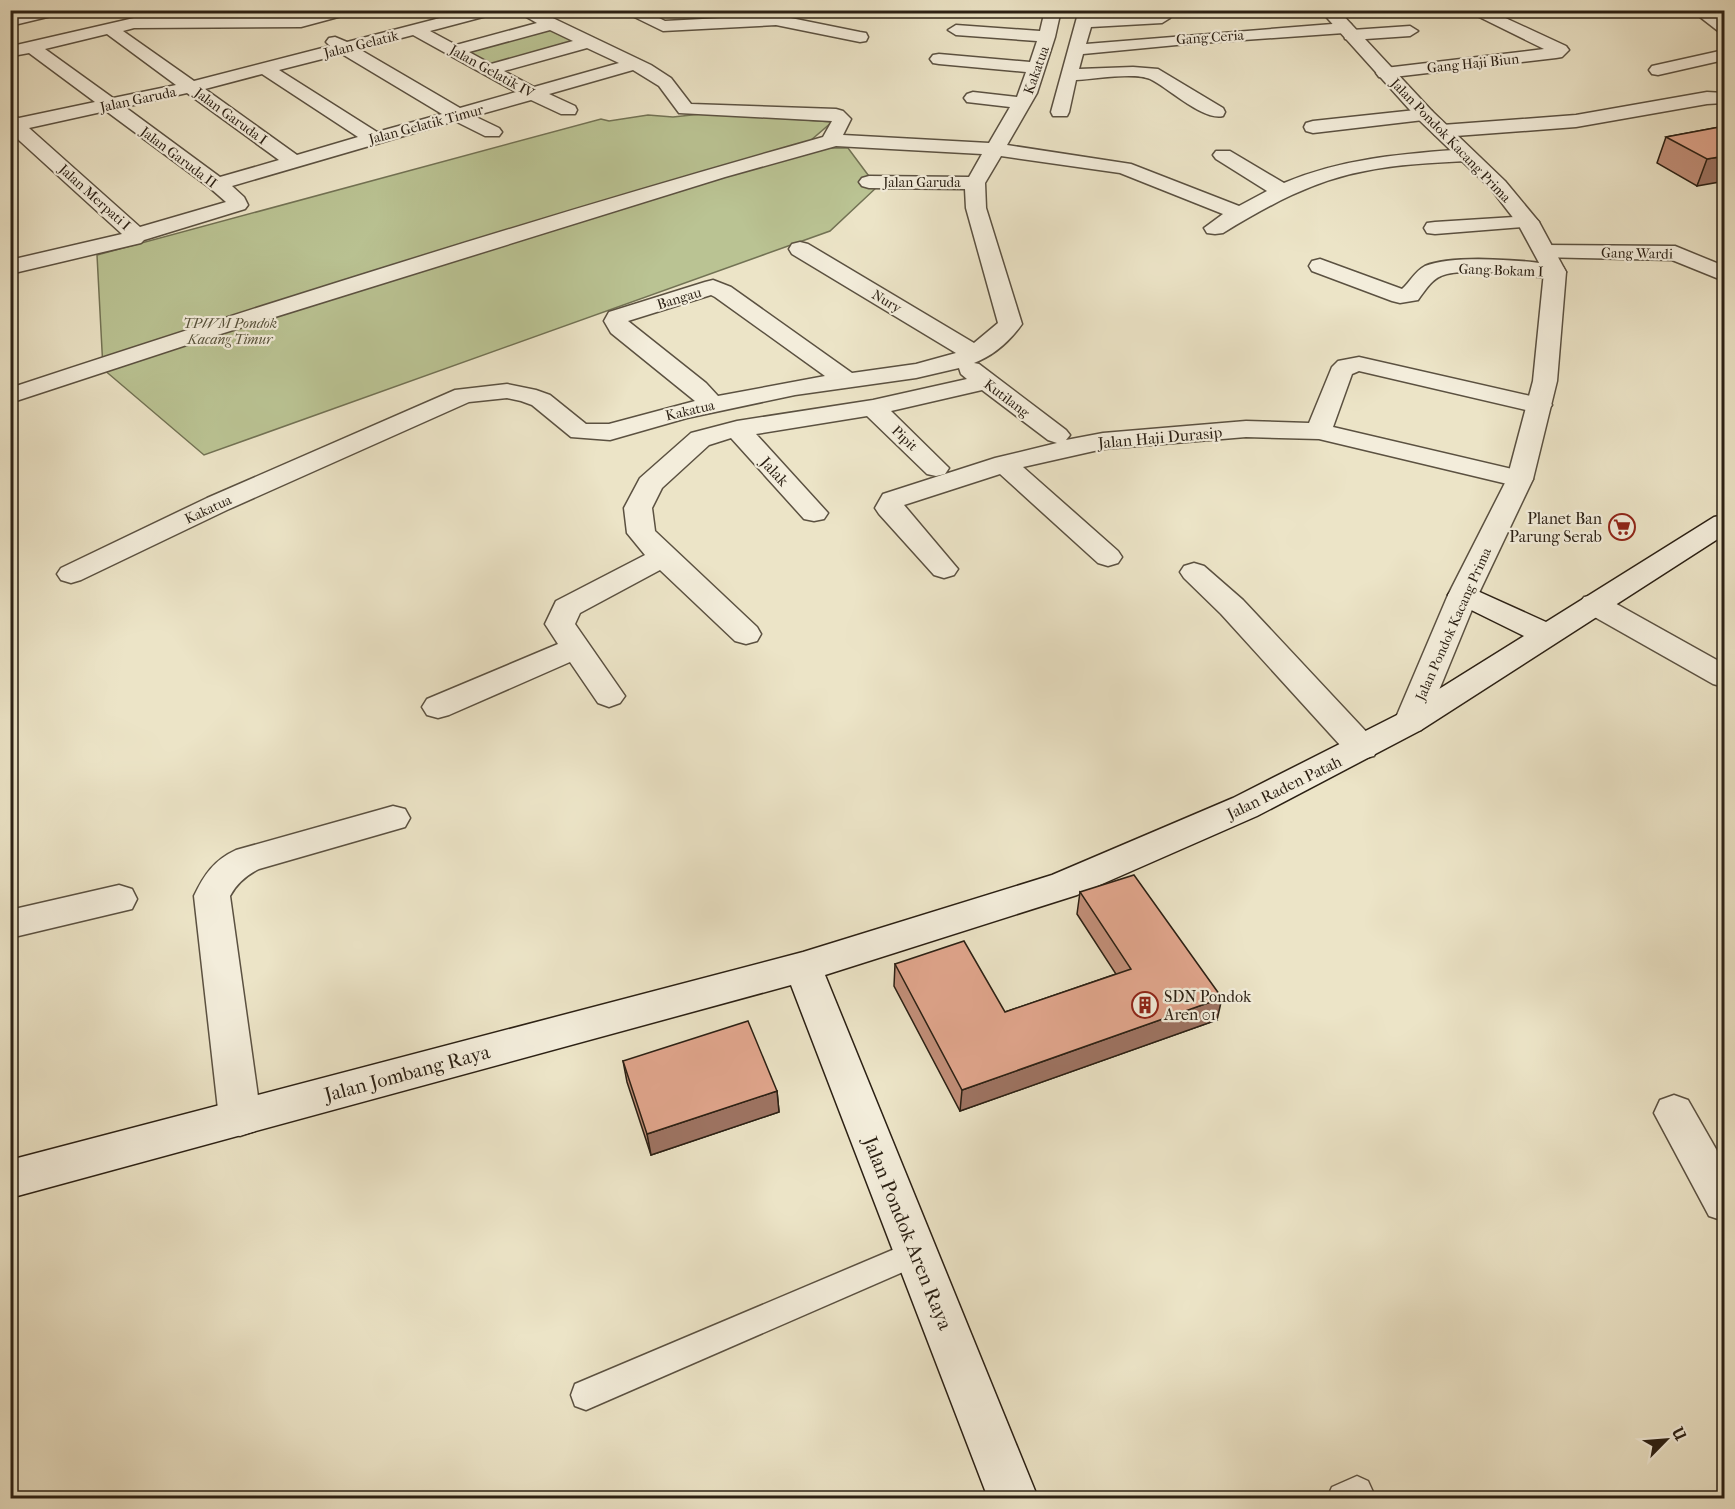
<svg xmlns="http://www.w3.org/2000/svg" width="1735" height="1509" font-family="'IM FELL French Canon',serif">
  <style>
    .green { fill: #bac393; stroke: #727254; stroke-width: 1.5 }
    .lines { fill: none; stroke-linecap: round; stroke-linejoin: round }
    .service-casing { stroke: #5b5141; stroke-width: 3 }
    .minor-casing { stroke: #5b5141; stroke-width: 3 }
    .tertiary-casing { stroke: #5b5141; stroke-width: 3 }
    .secondary-casing { stroke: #2b2014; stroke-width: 3 }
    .service { fill: #f3eddb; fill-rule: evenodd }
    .minor { fill: #f3eddb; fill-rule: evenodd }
    .tertiary { fill: #f3eddb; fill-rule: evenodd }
    .secondary { fill: #f3eddb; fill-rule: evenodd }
    .wall { fill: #c28f79; stroke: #2b2014; stroke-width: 1.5 }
    .shaded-wall { fill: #9e7463; stroke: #2b2014; stroke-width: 1.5 }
    .building { fill: #e1a68d; stroke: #2b2014; stroke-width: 1.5 }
    .labels { text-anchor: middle; stroke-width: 4.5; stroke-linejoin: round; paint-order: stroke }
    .far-street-label { font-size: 14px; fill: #2b2014; stroke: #f3eddb }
    .far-park-label { font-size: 14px; font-style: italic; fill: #56513a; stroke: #f3eddb }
    .street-label { font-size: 16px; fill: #2b2014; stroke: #f3eddb }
    .poi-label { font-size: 16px; fill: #2b2014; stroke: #f3eddb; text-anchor: end }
    .near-street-label { font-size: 20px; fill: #2b2014; stroke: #f3eddb }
  </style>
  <rect width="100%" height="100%" fill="#ece4c7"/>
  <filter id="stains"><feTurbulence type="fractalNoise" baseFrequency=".00333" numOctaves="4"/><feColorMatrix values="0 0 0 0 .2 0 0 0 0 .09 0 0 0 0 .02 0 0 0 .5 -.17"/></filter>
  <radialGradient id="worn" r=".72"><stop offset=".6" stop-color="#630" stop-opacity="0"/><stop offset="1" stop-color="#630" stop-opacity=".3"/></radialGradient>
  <g class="green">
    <path d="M207 10 275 11 293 21 156 23Z"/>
    <path d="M549 28 575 42 491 67 463 51Z"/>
    <path d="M710 113 832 122 810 141 818 148H848L877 187 830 231 204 455 103 369 97 255 601 119 609 121 648 115 673 117Z"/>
  </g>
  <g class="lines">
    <defs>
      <g id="service">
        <path d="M916 1240 926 1244 930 1253 926 1262 586 1410 575 1406 571 1395 575 1384Z"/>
        <path d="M1357 1476 1368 1481 1373 1492 1370 1498H1327L1332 1487Z"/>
      </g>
      <g id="minor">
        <path d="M34 10H66L64 13 10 26V16Z"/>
        <path d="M326 10H355L353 13 301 27 134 28 123 31 194 81 330 46 326 42 329 38 335 37 347 42 471 10H500L498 13 430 31 456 45 537 23 514 10H536L651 65 671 78 691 104 836 109 843 111 851 119 843 135 989 143 1010 107 967 102 964 98 967 94 973 92 1017 97 1026 72 939 64 933 63 930 59 933 55 939 54 1030 62 1037 41 956 35 948 30 956 25 1040 31 1045 10H1061L1055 37 1037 93 1007 145 1131 164 1239 206 1267 191 1216 159 1213 155 1216 151H1230L1284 183C1343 158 1403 154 1466 149L1473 151 1476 155 1473 159 1466 161C1432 163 1398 164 1365 171 1314 180 1267 206 1223 233L1215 234 1207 233 1204 228 1223 214 1120 173 1001 156 985 183 986 208 1022 324C1010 341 993 356 974 363L979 364 1066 430 1070 435 1066 440 1103 433 1246 421 1309 423 1332 367 1338 361 1359 357 1548 400 1552 405 1548 410 1539 413 1359 371 1352 374 1333 427 1529 473 1533 479 1529 485 1520 487 1319 439 1246 437 1103 449 1023 467 1118 551 1122 557 1118 563 1108 566 1098 563 1000 474 904 505 958 569 954 575 944 578 934 575 879 514 875 508 883 494 995 458 1057 443 1048 440 982 390 891 411 949 468 945 474 936 476 927 474 867 416 756 434 828 513 824 519 814 521 804 519 731 438 709 445 662 488 652 508 655 531 757 627 761 634 757 641 746 644 735 641 660 570 580 613 575 624 625 696 620 703 609 707 598 703 570 662 449 715 438 718 427 715 422 707 427 699 558 644 545 624 556 601 645 555 627 533 624 508 640 478 691 433 737 421 873 400 967 379 961 374 959 368 916 378 795 395 687 418 610 440 571 437 532 405 521 401 507 398 469 402 227 510 81 580 71 583 61 580 57 574 61 568 207 498 455 390 507 384 536 390 550 395 586 424H609L695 401 611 333 604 321 609 312 705 282 713 280 731 287 852 373 916 364 956 353 792 254 789 249 792 244 800 242 808 244 974 343 998 323 966 208 965 189 869 188 862 186 859 182 862 178 869 176 969 177 982 154 836 146 725 177 211 337 10 403V388C279 299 550 214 823 137L832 121 679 113 659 86 633 70 549 94 575 106 577 110 575 114H561L531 100 474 116 499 128 502 132 499 136H485L455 121 232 186 244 197 248 205 245 209 144 240 141 243 10 274V260L122 234 10 132V114L19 118 95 102 29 53 18 55 12 54V46L134 18 301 17ZM550 30 573 41 491 64 469 52ZM107 34 176 85 113 98 45 49ZM413 35 516 92 460 108 359 49ZM587 48 619 63 534 87 504 71ZM342 54 442 114 377 132 279 70ZM262 74 358 137 297 155 205 89ZM187 93 279 160 220 177 125 107ZM106 111 210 188 226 202 140 227 29 128ZM711 295 715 297 825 376 718 396 706 383 628 321Z"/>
        <path d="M620 10H643L665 21 776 15 860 32 866 33 868 37 866 41 860 42 776 25 663 31Z"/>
        <path d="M1079 10H1095L1093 17 1162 13 1170 18 1162 23 1091 27 1086 44 1345 23 1351 24 1352 30 1410 26 1418 31 1410 36 1351 40 1345 39 1344 33 1187 44 1083 54 1079 69 1133 67 1158 69 1223 108 1225 112 1223 116C1203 121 1169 88 1150 79 1135 72 1094 79 1076 80L1069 112 1067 116H1053L1051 112Z"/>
        <path d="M1465 10H1488L1566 46 1569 50 1562 57 1556 58 1385 78 1379 77 1376 73 1379 69 1385 68 1544 49Z"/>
        <path d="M1691 10H1711L1724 20V32L1718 31Z"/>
        <path d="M1724 50V60L1658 75 1652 74 1649 70 1652 66Z"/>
        <path d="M1707 92 1724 93V103L1707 104 1576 127 1442 137 1435 135 1432 131 1435 127 1442 125 1576 115Z"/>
        <path d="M1425 109 1432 111 1434 115 1432 119 1313 133 1306 131 1304 127 1306 123 1313 121Z"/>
        <path d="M1528 216 1535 218 1539 222 1535 226 1435 234 1427 233 1424 228 1427 223 1435 222Z"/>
        <path d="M1545 245 1675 246 1724 266V281L1672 260 1537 257 1534 252 1537 247Z"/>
        <path d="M1320 259 1402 289C1410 282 1415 271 1425 266 1453 254 1533 260 1563 267L1566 272 1563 277 1555 279C1529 276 1463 266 1441 276 1431 280 1424 292 1418 300L1400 303 1392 301 1312 271 1309 266 1312 261Z"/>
        <path d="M1194 563 1204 566 1243 600 1374 740 1378 748 1374 756 1362 759 1350 756 1221 614 1184 578 1180 572 1184 566Z"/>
        <path d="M1594 595 1604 597 1724 664V687L1713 684 1584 611 1579 604 1584 597Z"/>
        <path d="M393 806 405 809 410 818 405 827 259 869C247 875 237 883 230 896L261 1118 255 1131 240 1136 225 1131 219 1118 194 896C204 875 214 860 236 850Z"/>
        <path d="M119 885 132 889 137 899 132 909 10 938V910Z"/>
        <path d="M1674 1095 1688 1100 1724 1163V1221L1709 1216 1654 1113 1660 1100Z"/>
      </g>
      <path id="tertiary" d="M1320 10H1338L1432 111 1505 181 1539 222 1566 272 1557 381 1533 479 1478 595 1426 722 1421 730 1410 733 1399 730 1394 722 1448 595 1507 479 1533 381 1544 272 1518 224 1491 189 1418 119Z"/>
      <path id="secondary" d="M1724 515V535L1421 730 1257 816 1077 895 825 975 1038 1498H988L791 985 10 1198V1160L803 952 1052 875 1233 798 1399 714 1524 636 1453 601 1448 595 1453 589 1463 586 1473 589 1546 622 1714 517Z"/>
    </defs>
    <use href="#service" class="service-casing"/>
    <use href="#minor" class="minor-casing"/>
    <use href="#tertiary" class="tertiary-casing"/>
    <use href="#secondary" class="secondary-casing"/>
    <use href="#service" class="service"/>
    <use href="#minor" class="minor"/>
    <use href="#tertiary" class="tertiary"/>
    <use href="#secondary" class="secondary"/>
  </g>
  <g class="wall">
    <path d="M1725 126 1697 186 1657 163 1666 137Z"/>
    <path d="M1080 892 1217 1020 960 1111 894 986 895 964 1005 1012 1116 974 1077 914Z"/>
    <path d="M623 1061 777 1091 779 1112 651 1155 627 1082Z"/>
  </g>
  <g class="shaded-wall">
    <path d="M1725 156V181L1697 186 1707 159Z"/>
    <path d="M1222 998 1217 1020 960 1111 962 1090Z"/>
    <path d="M777 1091 779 1112 651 1155 647 1134Z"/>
  </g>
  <g class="building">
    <path d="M1725 126V156L1707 159 1666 137Z"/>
    <path d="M1134 875 1222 998 962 1090 895 964 964 941 1005 1012 1131 969 1080 892Z"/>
    <path d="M748 1021 777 1091 647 1134 623 1061Z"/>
  </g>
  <defs>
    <symbol id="supermarket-ring" viewBox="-11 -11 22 22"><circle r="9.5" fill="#f3eddb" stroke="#8f2418" stroke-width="1.5"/><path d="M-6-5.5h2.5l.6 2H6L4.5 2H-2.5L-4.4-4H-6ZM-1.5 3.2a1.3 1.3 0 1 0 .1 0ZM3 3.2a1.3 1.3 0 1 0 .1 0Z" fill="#8f2418"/></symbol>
    <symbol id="building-ring" viewBox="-11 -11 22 22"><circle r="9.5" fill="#f3eddb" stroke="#8f2418" stroke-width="1.5"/><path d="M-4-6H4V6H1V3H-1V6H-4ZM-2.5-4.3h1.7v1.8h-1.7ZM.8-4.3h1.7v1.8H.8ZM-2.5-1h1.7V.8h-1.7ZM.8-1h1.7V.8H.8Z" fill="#8f2418"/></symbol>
  </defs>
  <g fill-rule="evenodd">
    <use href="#supermarket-ring" x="1607" y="512" width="30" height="30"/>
    <use href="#building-ring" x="1130" y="990" width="30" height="30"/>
  </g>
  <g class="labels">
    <g class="far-street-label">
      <text transform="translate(1210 37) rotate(-4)" y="5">Gang Ceria</text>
      <text transform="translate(361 44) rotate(-14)" y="5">Jalan Gelatik</text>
      <text transform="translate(1473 63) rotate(-6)" y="5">Gang Haji Biun</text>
      <text transform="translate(1036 70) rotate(-70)" y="5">Kakatua</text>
      <text transform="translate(492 71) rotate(29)" y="5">Jalan Gelatik IV</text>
      <text transform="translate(138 99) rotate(-12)" y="5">Jalan Garuda</text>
      <text transform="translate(231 116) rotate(36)" y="5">Jalan Garuda I</text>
      <text transform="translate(426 124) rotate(-15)" y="5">Jalan Gelatik Timur</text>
      <text transform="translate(1451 140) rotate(46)" y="5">Jalan Pondok Kacang Prima</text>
      <text transform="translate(179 157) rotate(37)" y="5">Jalan Garuda II</text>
      <text x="922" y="187">Jalan Garuda</text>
      <text transform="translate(95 197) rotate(42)" y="5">Jalan Merpati I</text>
      <text transform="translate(1637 253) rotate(1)" y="5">Gang Wardi</text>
      <text transform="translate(1501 270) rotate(2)" y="5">Gang Bokam I</text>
      <text transform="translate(679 298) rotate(-17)" y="5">Bangau</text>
      <text transform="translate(887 301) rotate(31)" y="5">Nury</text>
      <text transform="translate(1007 398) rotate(37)" y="5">Kutilang</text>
      <text transform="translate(690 410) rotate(-13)" y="5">Kakatua</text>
      <text transform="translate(905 438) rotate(44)" y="5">Pipit</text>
      <text transform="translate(208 509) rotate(-25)" y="5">Kakatua</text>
      <text transform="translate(1453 624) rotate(-66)" y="5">Jalan Pondok Kacang Prima</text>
    </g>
    <g class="far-park-label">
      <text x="230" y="328">TPWM Pondok<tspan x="230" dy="16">Kacang Timur</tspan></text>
    </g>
    <g class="street-label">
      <text transform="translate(1160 437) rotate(-5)" y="6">Jalan Haji Durasip</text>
      <text transform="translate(775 471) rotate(47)" y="6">Jalak</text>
      <text transform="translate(1284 787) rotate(-26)" y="6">Jalan Raden Patah</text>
    </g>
    <g class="poi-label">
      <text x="1602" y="524">Planet Ban<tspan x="1602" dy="18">Parung Serab</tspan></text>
      <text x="1164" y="1002" text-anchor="start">SDN Pondok<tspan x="1164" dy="18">Aren 01</tspan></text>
    </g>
    <g class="near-street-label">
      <text transform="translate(407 1073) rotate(-15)" y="7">Jalan Jombang Raya</text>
      <text transform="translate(908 1233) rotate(68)" y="7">Jalan Pondok Aren Raya</text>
    </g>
  </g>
  <rect width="1735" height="1509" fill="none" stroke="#ece4c7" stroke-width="36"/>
  <rect x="12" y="12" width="1711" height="1485" fill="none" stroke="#2b2014" stroke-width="3"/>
  <rect x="18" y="18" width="1699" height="1473" fill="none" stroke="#2b2014" stroke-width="1.5"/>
  <g transform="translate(1666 1440) rotate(65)" stroke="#f3eddb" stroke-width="4.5" paint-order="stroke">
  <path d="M0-4.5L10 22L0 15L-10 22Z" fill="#2b2014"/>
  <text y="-9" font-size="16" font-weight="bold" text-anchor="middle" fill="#2b2014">U</text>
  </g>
  <rect width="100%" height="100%" filter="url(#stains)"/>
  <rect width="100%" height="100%" fill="url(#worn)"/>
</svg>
